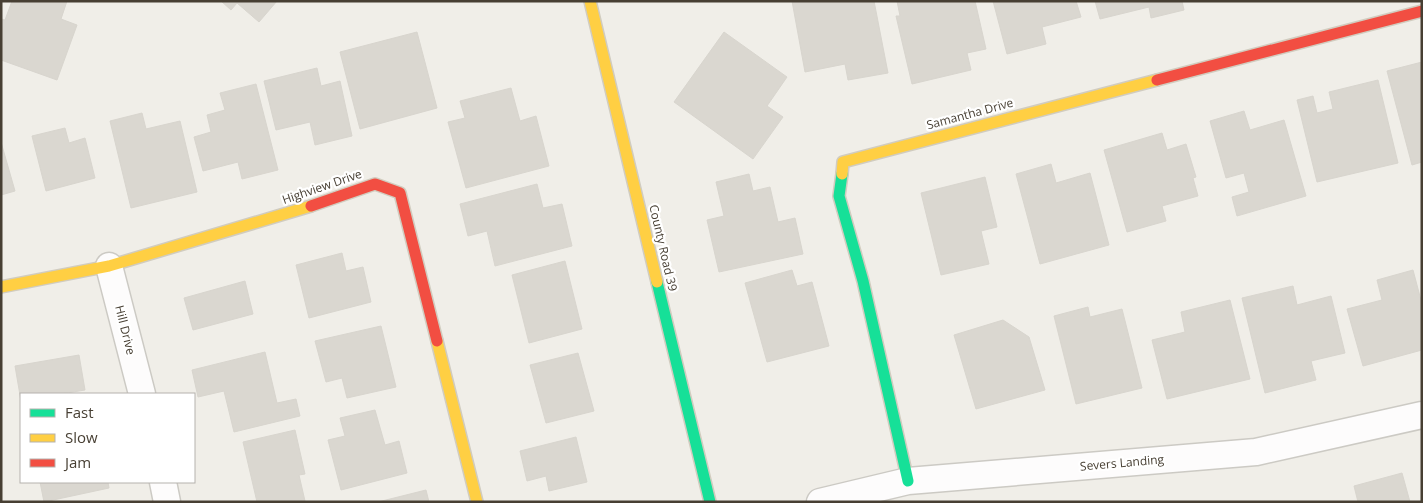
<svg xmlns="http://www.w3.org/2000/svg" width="1423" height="503" font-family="'Open Sans',sans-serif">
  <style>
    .building { fill: #dad7d0; stroke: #d8d5ce }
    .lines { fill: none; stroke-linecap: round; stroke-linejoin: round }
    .street-casing { stroke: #cccac4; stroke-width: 29 }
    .fast-casing { stroke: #d1ccbf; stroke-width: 14 }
    .slow-casing { stroke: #d1ccbf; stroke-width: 14 }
    .jam-casing { stroke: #d1ccbf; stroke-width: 14 }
    .street { stroke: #fdfcfc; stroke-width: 26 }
    .fast { stroke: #16e098; stroke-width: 11 }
    .slow { stroke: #ffcf43; stroke-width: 11 }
    .jam { stroke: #f24e42; stroke-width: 11 }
    .labels { text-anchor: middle; stroke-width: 4.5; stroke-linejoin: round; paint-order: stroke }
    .street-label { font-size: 12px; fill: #473f33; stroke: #fff }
  </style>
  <rect width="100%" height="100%" fill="#f0eee8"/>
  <g class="building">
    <path d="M12 1H67L61 19 77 25 57 80 1 60V19L5 20Z"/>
    <path d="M221 1H277L259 22 237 3 231 10Z"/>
    <path d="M792 1H874L888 73 848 80 845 64 805 72Z"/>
    <path d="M897 1H975L986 49 967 53 971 70 912 84 896 16H900Z"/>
    <path d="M993 1H1076L1081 17 1042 27 1046 44 1007 54Z"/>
    <path d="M1095 1H1182L1184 10 1151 18 1149 7 1100 19Z"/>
    <path d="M417 32 437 108 360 129 340 52Z"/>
    <path d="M724 32 787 77 767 106 783 117 753 159 674 102Z"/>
    <path d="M1422 62V162L1412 165 1387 71Z"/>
    <path d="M317 68 321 86 340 81 352 136 315 145 310 122 276 130 264 81Z"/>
    <path d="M1378 80 1398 163 1317 182 1297 100 1313 96 1317 113 1333 109 1329 92Z"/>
    <path d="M256 84 278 170 242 179 238 162 203 171 194 137 211 132 207 115 225 110 220 93Z"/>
    <path d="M511 88 520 121 536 116 549 166 466 188 448 122 465 118 460 101Z"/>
    <path d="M1244 111 1250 130 1284 120 1306 196 1237 216 1232 197 1249 192 1244 173 1226 178 1210 121Z"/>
    <path d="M142 113 146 129 180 121 197 192 131 208 110 121Z"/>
    <path d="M65 128 69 143 85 138 95 178 46 191 32 136Z"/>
    <path d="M1162 133 1167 150 1186 144 1196 177 1193 178 1198 196 1162 206 1166 221 1127 232 1104 150Z"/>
    <path d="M1 142 15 191 1 195Z"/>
    <path d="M1051 164 1056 183 1090 173 1109 245 1040 264 1016 174Z"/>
    <path d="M749 174 753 191 770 187 778 222 795 218 803 254 719 272 707 220 724 216 716 182Z"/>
    <path d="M985 177 997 227 981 231 989 264 941 275 921 193Z"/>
    <path d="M537 184 543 208 562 204 572 246 495 266 487 231 468 236 460 204Z"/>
    <path d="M342 253 346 271 363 267 371 302 309 318 296 265Z"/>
    <path d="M565 261 582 329 529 343 512 275Z"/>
    <path d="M792 270 797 286 812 282 829 346 767 362 745 283Z"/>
    <path d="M1413 270 1422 304V350L1363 366 1347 309 1382 300 1377 280Z"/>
    <path d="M245 281 253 314 193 330 184 298Z"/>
    <path d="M1293 286 1297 305 1331 296 1345 353 1311 361 1316 380 1265 393 1242 298Z"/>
    <path d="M1230 300 1250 379 1167 399 1152 340 1185 332 1181 312Z"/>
    <path d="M1088 307 1090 317 1122 309 1142 388 1076 404 1054 316Z"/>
    <path d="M1003 320 1029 337 1045 390 976 409 954 335Z"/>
    <path d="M381 326 396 387 347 398 342 378 326 382 315 341Z"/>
    <path d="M265 352 277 403 296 399 300 416 234 432 224 391 198 397 192 370Z"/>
    <path d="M578 353 594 411 546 423 530 365Z"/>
    <path d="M79 355 85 390 61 394H21V401L15 366Z"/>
    <path d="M375 410 385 445 399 441 407 473 341 490 328 440 345 436 340 418Z"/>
    <path d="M295 430 305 474 299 475 305 501 257 502 243 442Z"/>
    <path d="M576 437 587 482 549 491 546 476 527 481 520 451Z"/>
    <path d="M1402 473 1410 502H1358L1354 486Z"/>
    <path d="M40 482H108L109 488 44 502Z"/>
    <path d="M426 490 429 502H378Z"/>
  </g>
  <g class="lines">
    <defs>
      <g id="street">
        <path d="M109 266 142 394"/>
        <path d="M163 482 167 502"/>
        <path d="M820 502 908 481 1256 452 1422 415"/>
      </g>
      <g id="fast">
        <path d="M842 174 839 196 863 281 908 481"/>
        <path d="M657 282 710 502"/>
      </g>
      <g id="slow">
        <path d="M590 1 657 282"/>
        <path d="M842 174 843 162 1157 80"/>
        <path d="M1 287 109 266 311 206"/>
        <path d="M437 341 477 502"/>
      </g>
      <g id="jam">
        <path d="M1157 80 1422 11"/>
        <path d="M311 206 375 184 400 193 437 341"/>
      </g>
    </defs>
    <use href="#street" class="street-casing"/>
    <use href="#fast" class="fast-casing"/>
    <use href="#slow" class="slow-casing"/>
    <use href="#jam" class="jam-casing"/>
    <use href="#street" class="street"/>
    <use href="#fast" class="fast"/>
    <use href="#slow" class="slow"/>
    <use href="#jam" class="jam"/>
  </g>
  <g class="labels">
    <g class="street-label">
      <text transform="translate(970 114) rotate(-15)" y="4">Samantha Drive</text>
      <text transform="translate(322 187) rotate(-19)" y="4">Highview Drive</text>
      <text transform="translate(663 248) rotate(77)" y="4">County Road 39</text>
      <text transform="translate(125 330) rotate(76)" y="4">Hill Drive</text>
      <text transform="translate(1122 463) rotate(-5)" y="4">Severs Landing</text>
    </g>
  </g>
  <rect width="1423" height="503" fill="none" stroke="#473f33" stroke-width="5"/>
  <rect x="20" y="393" width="175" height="90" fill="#ffffff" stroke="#b5b2ad"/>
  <rect x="30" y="409" width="25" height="8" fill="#16e098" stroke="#b5b2ad"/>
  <text x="65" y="418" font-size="15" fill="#473f33">Fast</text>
  <rect x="30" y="434" width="25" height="8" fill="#ffcf43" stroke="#b5b2ad"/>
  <text x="65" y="443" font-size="15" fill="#473f33">Slow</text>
  <rect x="30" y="459" width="25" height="8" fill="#f24e42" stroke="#b5b2ad"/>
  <text x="65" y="468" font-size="15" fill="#473f33">Jam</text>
</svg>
